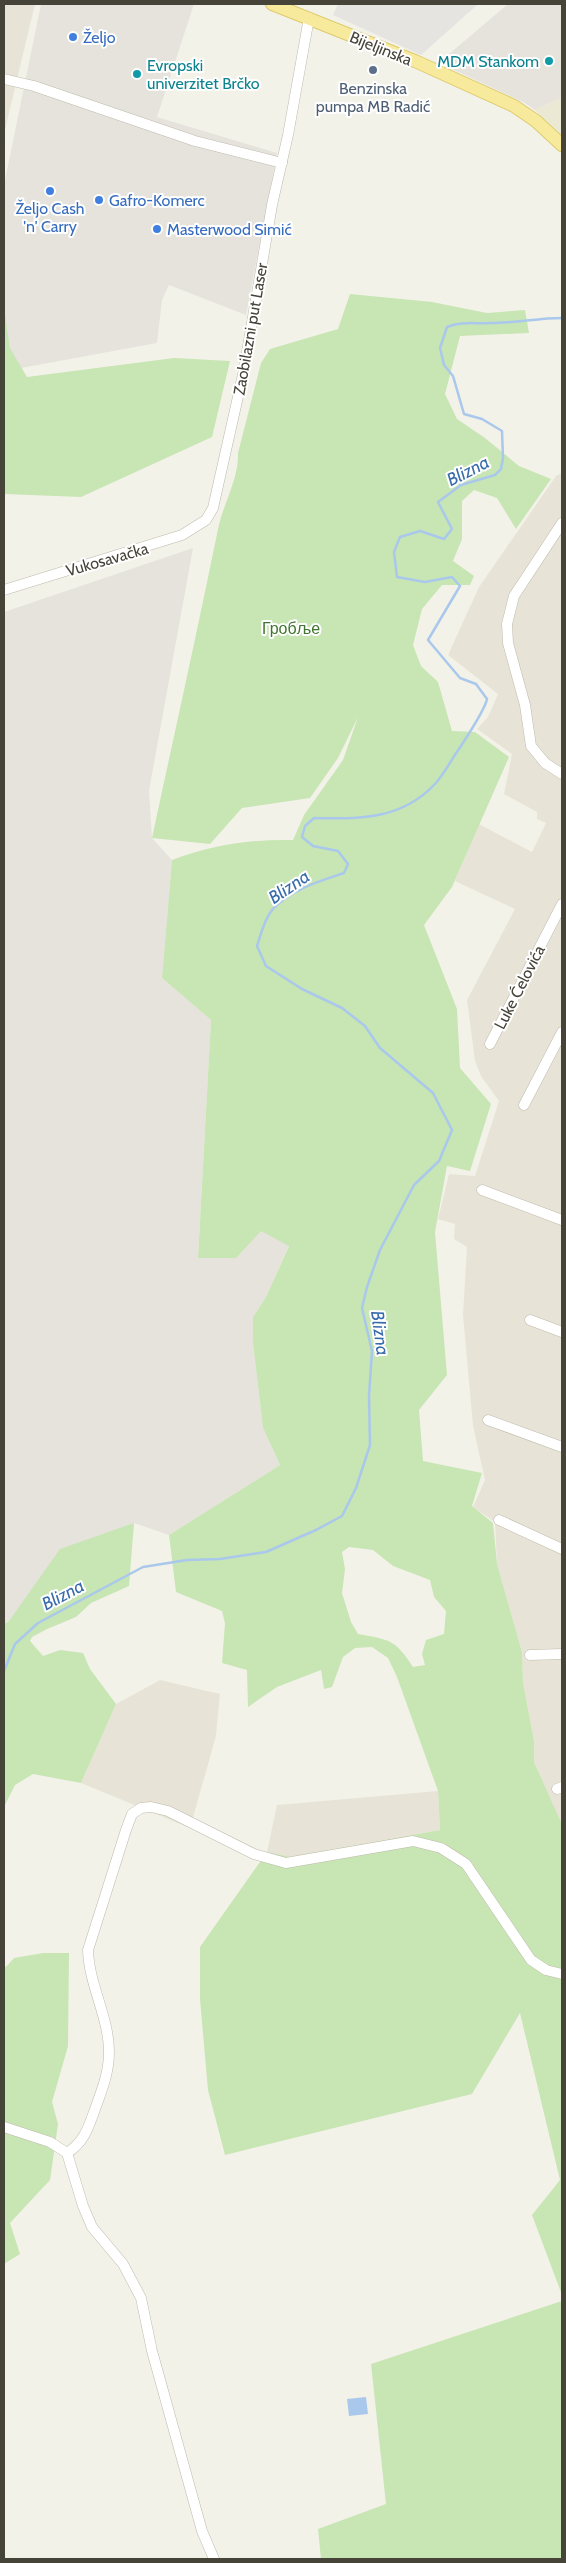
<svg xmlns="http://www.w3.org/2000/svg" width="566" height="2563" font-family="Cabin,sans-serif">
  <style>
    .residential { fill: #e7e4d7 }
    .industrial { fill: #e6e3dd }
    .education { fill: #ebe8d4 }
    .green { fill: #c8e5b4; fill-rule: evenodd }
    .parking { fill: #e5e4e0 }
    .water { fill: #a9c8ec }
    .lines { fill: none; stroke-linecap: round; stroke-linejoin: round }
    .stream { stroke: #a9c8ec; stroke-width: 2.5 }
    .minor-casing { stroke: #bebaac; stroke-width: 11 }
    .major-casing { stroke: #ddca6d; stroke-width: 14 }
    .minor { stroke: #fff; stroke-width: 10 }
    .major { stroke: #f8ea9d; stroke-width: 12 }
    .shop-dot { fill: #3f7fe0; stroke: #fff; stroke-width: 2 }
    .culture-dot { fill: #0f9aa8; stroke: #fff; stroke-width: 2 }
    .service-dot { fill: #5c6f8a; stroke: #fff; stroke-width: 2 }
    .labels { text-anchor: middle; stroke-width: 4; stroke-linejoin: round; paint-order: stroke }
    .shop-label { font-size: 16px; fill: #366cbe; stroke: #fff; text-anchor: start }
    .street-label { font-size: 16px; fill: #464338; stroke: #fff }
    .culture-label { font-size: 16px; fill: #0d838f; stroke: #fff; text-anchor: end }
    .service-label { font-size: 16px; fill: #4e5e75; stroke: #fff }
    .park-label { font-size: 16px; fill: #3f752e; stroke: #fff }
    .water-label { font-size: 18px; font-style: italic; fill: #376bac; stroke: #fff }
  </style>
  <rect width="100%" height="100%" fill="#f3f2e9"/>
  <g class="residential">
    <path d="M4 4H35L4 134Z"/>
    <path d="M562 473V1824L534 1762V1741L523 1682 522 1652 497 1564 495 1522 473 1507 485 1480 473 1426 463 1315 467 1247 454 1239 455 1224 438 1219 449 1174 475 1176 499 1101 481 1076 475 1061 467 1000 515 909 455 881 479 824 532 852 546 823 537 819V812L504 794 512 754 477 729 488 717 498 694 448 655 479 587 556 476Z"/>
    <path d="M160 1680 220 1694 216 1736 190 1828 81 1783 116 1704Z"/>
    <path d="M438 1791 440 1830 291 1857 267 1852 277 1805Z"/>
  </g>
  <g class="industrial">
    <path d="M41 4H194L157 117 277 153 246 315 169 285 162 300 157 343 21 368 10 348 4 305V185Z"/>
    <path d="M508 4H562V98L535 110 525 103 450 68 449 54Z"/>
    <path d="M193 548 149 791 152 838 172 860 162 978 211 1020 198 1257 236 1258 261 1230 289 1245 266 1297 253 1317V1343L263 1428 280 1465 169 1535 134 1523 4 1624V612Z"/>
  </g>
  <path class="education" d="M562 98V135L535 110Z"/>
  <g class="green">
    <path d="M350 294 432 302 487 313 525 310 529 333 460 336 445 394 457 419 485 438 519 466 551 479 516 529 497 498 474 490 462 501V539L453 561 474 576 470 585H442L422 609 413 645 421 666 438 682 452 731 475 732 509 757 452 887 424 925 457 1009 460 1068 491 1104 470 1171 447 1166 435 1232 447 1375 419 1410 423 1461 482 1473 472 1506 493 1523 497 1564 522 1652 523 1682 534 1741V1762L562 1824V2295L532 2215 560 2180 520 2013 472 2094 225 2155 208 2090 200 1999V1947L267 1852 291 1857 440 1830 438 1791 397 1677 388 1658 372 1647 355 1648 343 1657 332 1687 324 1689 321 1670 277 1687 248 1707 247 1670 222 1663 225 1623 222 1611 176 1592 169 1535 280 1465 263 1428 253 1343V1317L266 1297 289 1246 261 1231 236 1258H198L211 1020 162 978 172 860C211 845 252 839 293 840L304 815 343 760 358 717 338 758 310 798 242 808 210 844 152 838C174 735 197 633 218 529 223 504 239 479 238 453L261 363 270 349 338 329ZM349 1547 373 1550 393 1566 430 1580 434 1597 446 1611 444 1634 426 1640 422 1654 425 1665 413 1667C395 1639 390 1640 358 1634L351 1622 342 1593 345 1569 342 1552Z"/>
    <path d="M4 305 10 348 27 377 174 358 230 361 212 437 81 497 4 494Z"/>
    <path d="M134 1523 129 1586 91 1603 76 1617 47 1629 32 1637 30 1641 43 1656 60 1650 83 1653 90 1669 116 1704 81 1783 33 1774 15 1785 4 1807V1624L9 1621 60 1549Z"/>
    <path d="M43 1953H69L68 2046 52 2102 58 2124 50 2180 10 2223 20 2254 4 2264V1966L6 1967 14 1958Z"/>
    <path d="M562 2301V2559H321L318 2529 386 2504 371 2364Z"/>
  </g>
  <path class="parking" d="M338 4H476L477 5 421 55 333 15Z"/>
  <path class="water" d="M366 2397 368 2414 349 2416 347 2399Z"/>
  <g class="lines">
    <path class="stream" d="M4 1671 15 1644 38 1623 143 1567 187 1560 220 1559 266 1552 316 1530 342 1516 356 1488 370 1445 369 1396 372 1351 362 1308 367 1287 380 1250 414 1185 439 1161 452 1130 433 1093 380 1048 365 1026 342 1008 302 989 266 966 257 946C261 934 264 920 272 910 289 890 320 881 344 873L348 864 338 851 313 846 302 837 305 826 314 818C360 819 401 820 435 784 444 774 451 760 459 749 466 738 485 710 487 699L476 684 460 678 428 640 460 586 452 577 425 582 397 577 394 552 400 537 420 531 444 539 452 529 438 502 461 485 495 475 501 469 503 458 502 431 482 419 464 414 453 376 444 365 440 348 447 327C461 321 475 324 490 323 515 323 538 318 562 318"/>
    <defs>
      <g id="minor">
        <path d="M4 79 34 86 195 141 282 163"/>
        <path d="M562 523 514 596 507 624 508 643 525 705 531 746 545 763 562 774"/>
        <path d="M4 590 182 535 206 520 213 508 244 370 272 205 288 135 309 18"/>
        <path d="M490 1044 562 904"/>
        <path d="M524 1105 562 1032"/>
        <path d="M482 1190 562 1220"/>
        <path d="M530 1320 562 1332"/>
        <path d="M488 1420 562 1447"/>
        <path d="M499 1520 562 1549"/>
        <path d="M530 1655 562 1654"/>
        <path d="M557 1789 562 1787"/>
        <path d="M4 2127 50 2142 67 2153 83 2206 92 2227 123 2264 141 2298 152 2351 202 2531 214 2559"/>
        <path d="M67 2153C83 2143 88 2129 94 2112 101 2092 109 2074 109 2052 109 2017 89 1985 88 1950L126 1830 132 1814 141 1808 151 1807 168 1811 254 1854 286 1863 413 1841 441 1848 466 1864 531 1960 546 1970 562 1974"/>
      </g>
      <path id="major" d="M272 4 415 61 514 106 536 121 562 145"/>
    </defs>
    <use href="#minor" class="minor-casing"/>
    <use href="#major" class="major-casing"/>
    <use href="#minor" class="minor"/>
    <use href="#major" class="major"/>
  </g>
  <g class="shop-dot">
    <circle cx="73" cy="37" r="5"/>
    <circle cx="50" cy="191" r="5"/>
    <circle cx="99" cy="200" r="5"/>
    <circle cx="157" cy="229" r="5"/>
  </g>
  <g class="culture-dot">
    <circle cx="549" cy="61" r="5"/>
    <circle cx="137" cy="74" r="5"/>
  </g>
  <circle class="service-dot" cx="373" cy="70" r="5"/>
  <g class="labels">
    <g class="shop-label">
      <text x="83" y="43">Željo</text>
      <text x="109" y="206">Gafro-Komerc</text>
      <text x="50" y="214" text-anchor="middle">Željo Cash<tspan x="50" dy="18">'n' Carry</tspan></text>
      <text x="167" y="235">Masterwood Simić</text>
    </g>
    <g class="street-label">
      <text transform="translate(381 48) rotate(22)" y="6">Bijeljinska</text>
      <text transform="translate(250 329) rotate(-80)" y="6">Zaobilazni put Laser</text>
      <text transform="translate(107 559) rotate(-16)" y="6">Vukosavačka</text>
      <text transform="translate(519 987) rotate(-63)" y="6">Luke Ćelovića</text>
    </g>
    <g class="culture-label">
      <text x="539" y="67">MDM Stankom</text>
      <text x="147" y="71" text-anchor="start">Evropski<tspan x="147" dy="18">univerzitet Brčko</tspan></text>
    </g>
    <g class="service-label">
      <text x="373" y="94">Benzinska<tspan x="373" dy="18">pumpa MB Radić</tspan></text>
    </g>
    <g class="park-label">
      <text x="291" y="634">Гробље</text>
    </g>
    <g class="water-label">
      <text transform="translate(468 471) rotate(-27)" y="6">Blizna</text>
      <text transform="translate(289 887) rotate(-34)" y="6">Blizna</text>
      <text transform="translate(380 1333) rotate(82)" y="6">Blizna</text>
      <text transform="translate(63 1595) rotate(-28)" y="6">Blizna</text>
    </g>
  </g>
  <rect width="566" height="2563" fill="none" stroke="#464338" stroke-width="10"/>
</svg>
